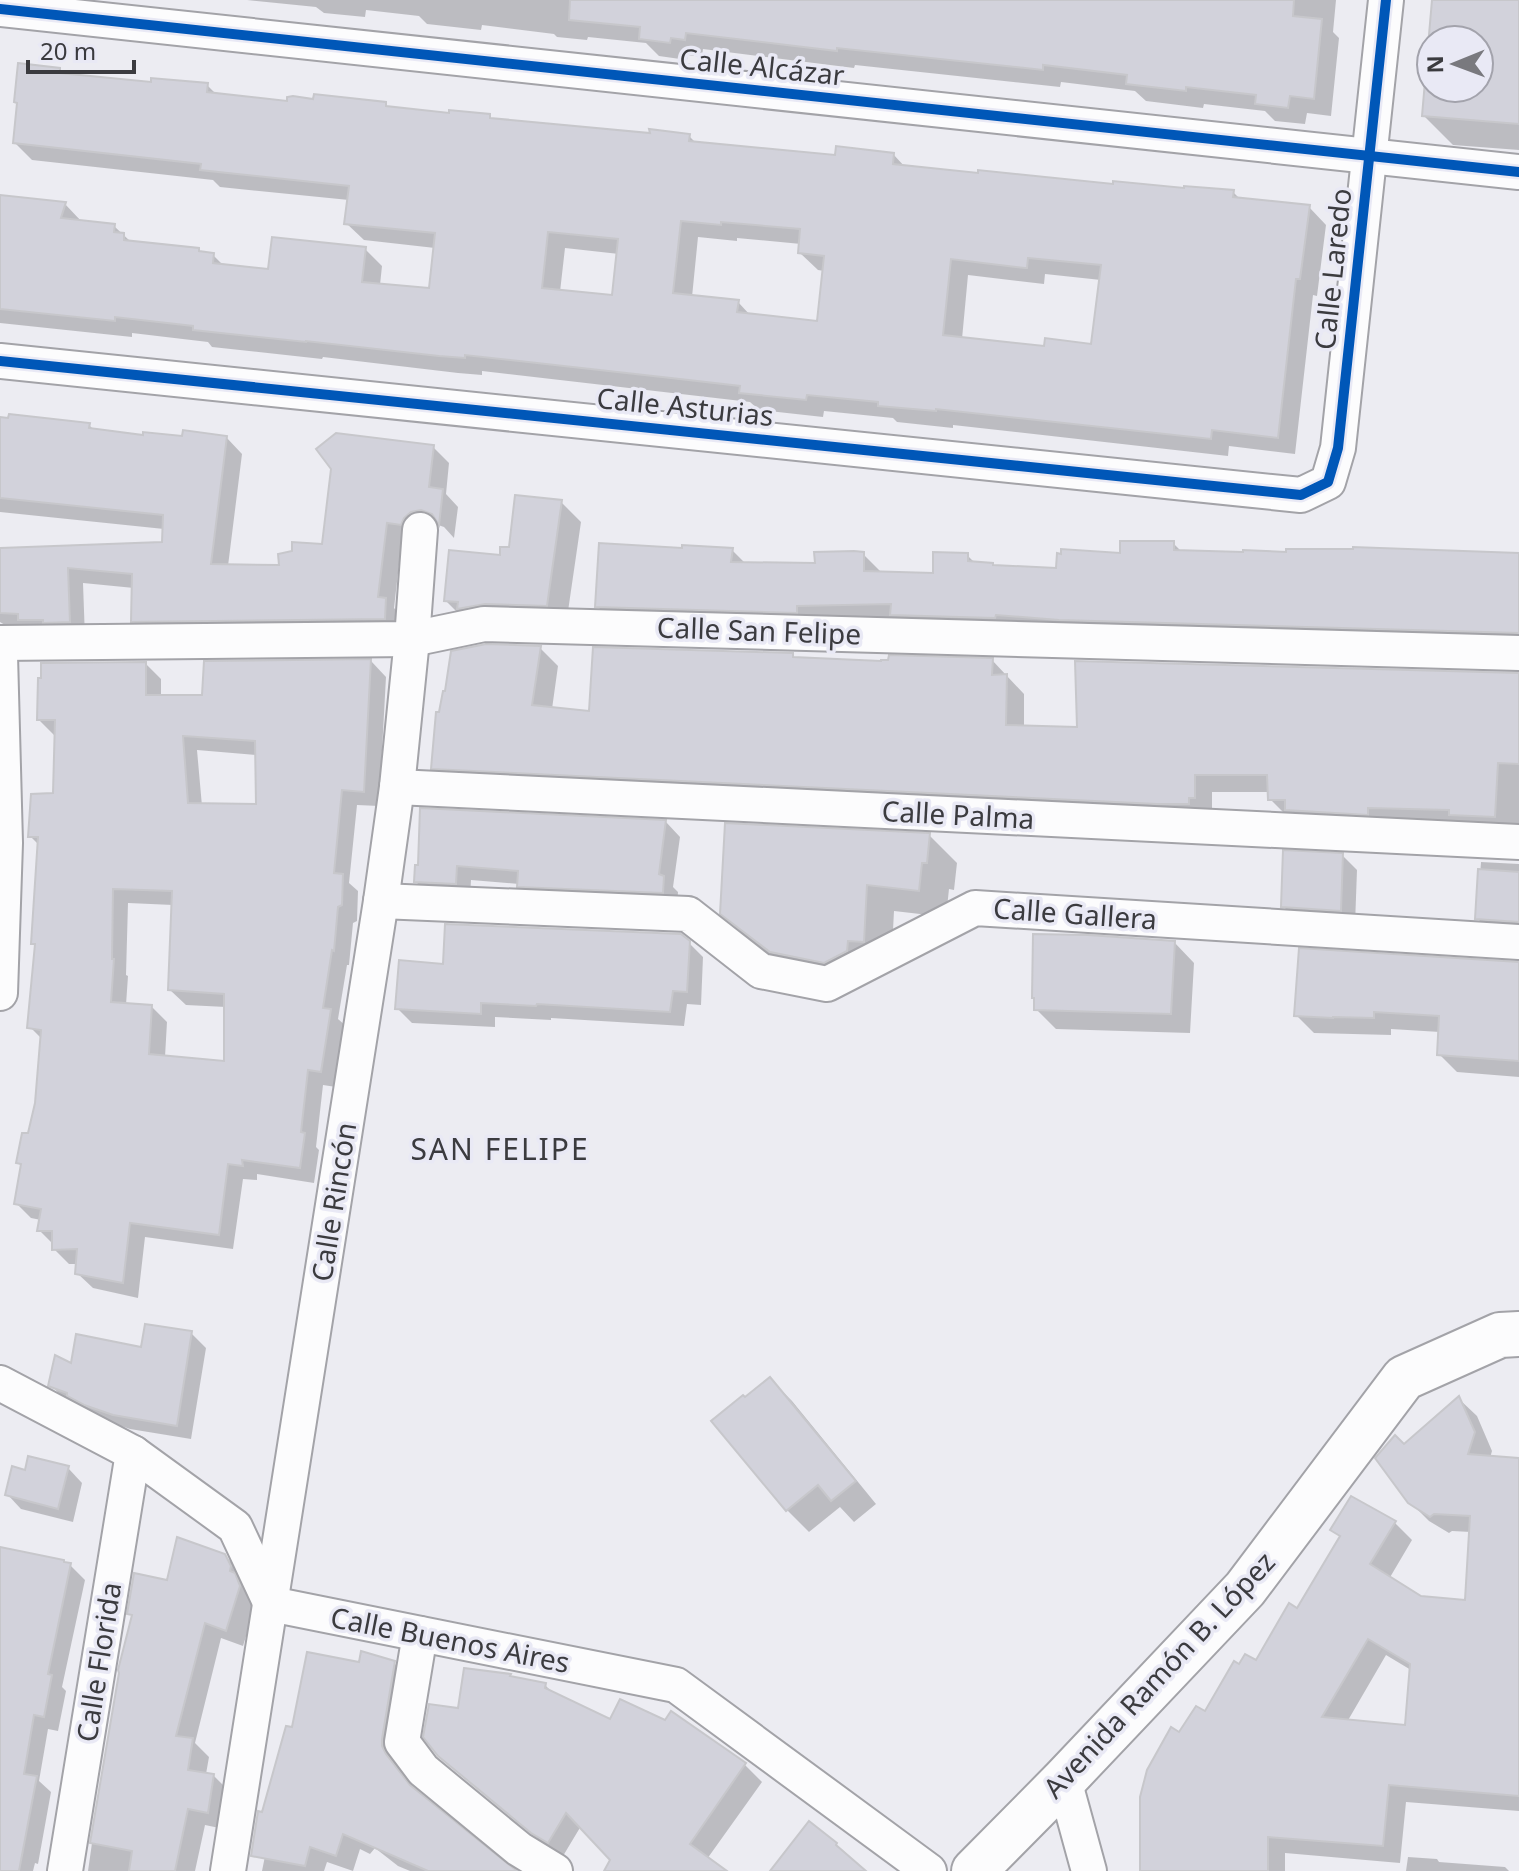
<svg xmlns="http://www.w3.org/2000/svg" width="1519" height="1871" font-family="'Noto Sans',sans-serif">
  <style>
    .shadow { fill: #0003; fill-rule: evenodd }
    .building { fill: #d2d2db; stroke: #c7c7cb; stroke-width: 2; fill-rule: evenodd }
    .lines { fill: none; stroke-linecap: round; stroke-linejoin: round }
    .minor-casing { stroke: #a3a3a8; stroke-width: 38 }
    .tertiary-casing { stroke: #a3a3a8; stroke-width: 48 }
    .minor { stroke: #fcfcfd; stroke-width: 34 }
    .tertiary { stroke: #fcfcfd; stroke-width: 44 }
    .cycleway-casing { stroke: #e9e9f5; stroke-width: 15 }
    .cycleway { stroke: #0057b8; stroke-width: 10 }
    .labels { text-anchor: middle; stroke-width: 7; stroke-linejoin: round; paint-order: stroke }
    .street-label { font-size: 28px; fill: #3b3b3f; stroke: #e9e9f5 }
    .neighbourhood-label { font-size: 30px; letter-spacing: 2px; fill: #3b3b3f; stroke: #e9e9f5 }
  </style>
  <rect width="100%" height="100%" fill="#ececf2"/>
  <g class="shadow">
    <path d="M247 0H1336L1333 32 1339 38 1331 116 1307 113 1305 124 1275 121 1265 111 1204 104 1203 108 1146 101 1135 91 1061 82 1060 87 855 65 854 68 703 49 702 57 688 55 687 60 659 56 646 43 588 37 587 40 557 37 554 34 482 25 481 30 427 24 419 16 366 10 365 17 324 13 316 7Z"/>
    <path d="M1434 0H1519V150L1453 145 1424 116ZM1431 40H1479V88H1431Z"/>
    <path d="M60 69 66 76 152 84 207 85 217 95 289 103 385 104 390 108 450 115 489 116 494 121 652 135 689 136 697 144 836 158 893 154 906 168 1115 186 1233 192 1241 200 1309 207 1326 225 1317 296 1313 295 1295 454 1229 446 1228 456 953 425V428L897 422 893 418 824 411 823 417 759 410 750 402 482 371V375L458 373 323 357 322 359 212 347 208 342 132 333V337L0 323V197L65 204 82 222 114 226 131 242 198 250 202 253 213 255 224 266 270 271 365 249 382 266 380 285 430 290 435 248 364 240 346 223 349 200 220 187 213 180 32 160 15 143ZM698 237 737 241V238L801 244 800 253 818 270 824 271 818 323 751 316 738 302 692 297ZM565 248 619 254 614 298 560 292ZM1045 274 1101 280 1093 346 1046 348 962 339 968 275 1044 284Z"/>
    <path d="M0 419 89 425 95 431 184 439 226 437 242 454 228 566 281 567 323 547 433 447 449 463 446 494 458 507 454 538 444 527 438 525 402 538 394 608 401 616 400 634 149 637 133 621 134 588 83 583 85 638 8 627 0 622V550L164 544V529L0 512Z"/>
    <path d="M561 502 581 522 566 625 466 621 446 601 502 557Z"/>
    <path d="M1173 543 1183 553 1519 555V650L615 624 597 606 684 550H732L746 564 817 565 863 554 881 572 935 576 967 555 976 564 1058 570Z"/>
    <path d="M540 648 558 666 552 709 591 713 792 655 797 659 883 663 992 660 1024 694V728L1079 729 1519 675V838L1288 817 1270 799V792H1212V815L451 786 433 768Z"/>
    <path d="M371 661 386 677 379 806 357 805 349 883 358 891 357 921 353 923 349 965H347L338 1019 346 1026 336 1087 323 1085 316 1147 319 1150 314 1183 257 1174V1180L243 1179 233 1249 145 1237 138 1298 93 1288 77 1273 78 1264H69L54 1249V1245L39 1230 41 1220 31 1218 16 1203 23 1167 18 1163 30 1135 37 1103 42 1039 30 1027 37 946 33 943 40 846 30 836 55 795 57 735H54L39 720 146 664 161 679V697H204ZM197 750 257 755 258 806H202ZM128 903 173 905 170 990 186 1005 226 1007V1063L165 1057 167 1022 151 1006 126 1005 128 976 126 975Z"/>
    <path d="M666 822 680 837 673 887 678 892 677 907 534 901 519 884 471 880 470 898 431 896 416 882 417 867Z"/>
    <path d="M929 835 957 863 954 890 949 889 946 917 894 911 891 969 799 979 750 941 722 913Z"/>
    <path d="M1342 855 1357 870 1355 925 1298 921 1283 906Z"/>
    <path d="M1481 862 1519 864V938L1495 936 1477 918Z"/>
    <path d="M688 942 703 957 701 1005 687 1004 684 1026 551 1018V1020L495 1017V1027L412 1023 397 1008 445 966Z"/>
    <path d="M1174 942 1194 963 1190 1033 1056 1029 1036 1009V1000L1034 998Z"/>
    <path d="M1519 964V1077L1457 1072 1439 1054 1440 1032 1391 1029V1035L1314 1033 1296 1015Z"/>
    <path d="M191 1333 206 1348 191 1439 130 1429 101 1419 84 1410 79 1405 65 1400 51 1385 73 1366 142 1349Z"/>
    <path d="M770 1379 792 1401 876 1504 854 1522 840 1507 809 1532 787 1510 745 1400Z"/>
    <path d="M1459 1399 1477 1416 1492 1451 1490 1458 1519 1460V1811L1406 1802 1400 1863 1285 1853V1871H1142L1180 1734 1206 1714 1240 1667 1256 1663 1297 1610 1341 1538 1333 1530 1395 1523 1412 1540 1389 1579 1420 1598 1467 1602 1471 1532 1452 1531 1449 1533 1429 1521 1410 1502 1404 1447ZM1386 1655 1411 1670 1407 1727 1347 1722Z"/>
    <path d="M68 1468 82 1483 73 1522 21 1509 7 1494 27 1472Z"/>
    <path d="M0 1549 70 1565 85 1580 62 1687 66 1691 58 1731 48 1729 39 1781 51 1792 38 1864 35 1863 33 1871H0Z"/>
    <path d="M224 1555 242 1573 256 1604 243 1646 221 1638 195 1743 209 1757 206 1774 213 1775 230 1792 224 1829 205 1825 195 1871H88L92 1843 134 1617 129 1613 169 1582Z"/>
    <path d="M394 1663 411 1680 399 1765 402 1773 418 1793 513 1871H410L398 1866 375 1848 370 1854 360 1849 353 1871 327 1862 324 1871H262L266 1851 264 1814 293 1730 360 1664Z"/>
    <path d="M512 1678 545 1685 556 1696 611 1722 581 1826 563 1856 548 1847 455 1770 439 1755 460 1710Z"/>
    <path d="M745 1765 762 1782 707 1859 723 1871H607Z"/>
    <path d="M1408 1857 1437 1859 1439 1862 1505 1867 1509 1871H1406Z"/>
  </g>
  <g class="building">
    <path d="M570 0H1294L1293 16 1322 19 1314 99 1290 96 1288 108 1255 104 1256 95 1186 87V91L1126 84 1127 75 1043 65V70L837 48V51L686 33 685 40 671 38 670 43 639 39 640 27 569 20Z"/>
    <path d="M1432 0H1519V124L1422 116ZM1431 40H1479V88H1431Z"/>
    <path d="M18 63 60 68V73L151 82V78L208 83 207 92 287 101V97L293 96 313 99 314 94 386 102V106L449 113V110L490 114V118L650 133 649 129 690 134 689 141 835 155 836 146 894 153 893 164 978 173V170L1113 184V181L1184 188V186L1234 190 1233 197 1310 205 1300 279H1296L1278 438 1212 430 1211 439 936 409V411L878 406V402L807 395 806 400 739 393 740 386 671 378 465 355V358L439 356 306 341V342L193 330V326L115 317V321L0 309V195L66 202 61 218 115 224 114 232 124 233V240L199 248V251L214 253 213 263 268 269 272 237 366 247 362 282 429 288 435 233 344 224 349 186 200 170 201 164 13 143 17 103 14 102ZM681 221 721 225V222L800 229 798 253 824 256 817 321 737 312 739 300 673 293ZM548 232 618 239 612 295 542 288ZM1028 258 1101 265 1091 344 1045 338 1044 346 943 335 951 259 1025 268H1027Z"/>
    <path d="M9 414 90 423 89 428 143 435V432L182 436 183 430 227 436 211 564 279 565 278 554 292 551V542L322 544 331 469 316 449 336 433 434 445 429 487 443 489 439 525 432 514 421 510 411 512 404 518 401 525 387 523 378 597 386 598 385 619 131 622 132 574 68 568 70 622 43 623V620H18V614L0 613V548L162 542 163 515 0 498V417L8 418Z"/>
    <path d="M515 495 562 500 547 606 485 604 457 609 458 602 444 601 449 550 500 555V547H509Z"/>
    <path d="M1120 541H1174V550L1243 552V550L1286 552V549H1353V547L1519 553V633L1059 620 996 615 995 618 890 615 891 604 797 606V613L595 607 599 543 682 548V545L733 548 731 562 815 563 814 552 854 551 864 552V571L933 573V552L968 553V561L993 563V565L1056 568 1057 553 1061 554V549L1120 553Z"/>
    <path d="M486 644 541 646 532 705 589 711 593 647 793 653V657L881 661V660H888L889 655 993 658 992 675 1007 674 1006 725 1077 727 1075 661 1519 673V764L1498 763 1495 817 1449 815V810L1368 808V815L1285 810V800H1268L1267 775H1195V798H1189V804H1157L431 769 436 712H439L443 691H445L451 651Z"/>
    <path d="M371 659 364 792 342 790 334 873 343 874 342 905 338 907 334 951 332 950 323 1008 331 1009 321 1072 308 1070 301 1132 305 1133 300 1168 242 1160 243 1166 228 1164 219 1235 130 1223 123 1283 75 1274 77 1249 52 1250V1231H37L41 1209 14 1204 21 1164 16 1163 22 1133H28L35 1103 41 1030 27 1028 35 944H31L38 837H28L31 794 53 793 55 720H37L38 678H41V663L146 662V695H202L204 661ZM183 736 255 741 256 804 188 803ZM113 889 172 891 168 990 224 994V1061L149 1054 152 1005 111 1002 114 959H112Z"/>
    <path d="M420 808 666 820 659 874 664 876 663 893 517 887 518 871 457 866 456 884 414 882 415 865H418Z"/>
    <path d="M725 823 930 833 927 863H922L919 891 867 885 864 942 848 941 847 951 824 963 770 952 720 914Z"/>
    <path d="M1283 850 1343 853 1341 911 1281 907Z"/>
    <path d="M1478 869 1519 872V922L1475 919Z"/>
    <path d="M445 924 681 934 690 941 687 992 673 991 670 1012 537 1004 536 1006 481 1003V1014L395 1009 399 960 443 964Z"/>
    <path d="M1033 934 1088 935 1175 941 1171 1014 1034 1010V998H1032Z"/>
    <path d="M1299 948 1519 962V1061L1437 1055 1439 1016 1374 1012V1018L1333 1017V1018L1294 1016Z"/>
    <path d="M145 1324 192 1331 177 1426 113 1415 84 1405 67 1396V1393L48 1386 55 1355 71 1363 76 1334 141 1347Z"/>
    <path d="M770 1377 856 1481 831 1501 818 1485 786 1511 711 1421 743 1395 745 1397Z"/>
    <path d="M1459 1396 1475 1432 1468 1454 1519 1458V1796L1389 1785 1383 1846 1268 1837V1871H1140V1797L1147 1770 1171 1727 1179 1732 1196 1706 1205 1711 1234 1661 1239 1664 1245 1654 1256 1660 1289 1603 1297 1608 1340 1536 1330 1530 1351 1496 1396 1521 1370 1564 1421 1596 1465 1600 1470 1516 1434 1514 1430 1517 1408 1503 1375 1458 1395 1435 1404 1444ZM1368 1639 1410 1664 1405 1725 1322 1717Z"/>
    <path d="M28 1456 69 1466 58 1509 5 1495 12 1466 25 1470Z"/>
    <path d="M177 1537 225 1554 231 1566 230 1571 235 1573 240 1586 226 1631 205 1623 176 1736 193 1738 188 1770 214 1774 208 1813 188 1809 175 1871H129L132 1851 90 1843 119 1673 118 1670 132 1615 127 1614 134 1573 167 1580Z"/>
    <path d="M0 1547 64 1560V1562L71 1563 48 1674 52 1675 44 1717 34 1715 24 1774 37 1776 19 1871H0Z"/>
    <path d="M361 1651 395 1661 382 1739V1746L386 1754 410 1785 517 1871H428L343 1834 336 1856 310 1847 305 1866 251 1856 258 1811 262 1812 286 1726 292 1727 307 1652 359 1662Z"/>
    <path d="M464 1668 511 1674 510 1676 546 1683 545 1688 610 1719 620 1699 665 1720 671 1711 746 1763 690 1844 727 1871H604L610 1860 566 1813 548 1843 531 1833 438 1756 423 1737 429 1704 458 1708Z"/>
    <path d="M809 1821 837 1843 836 1845 866 1871H770Z"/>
  </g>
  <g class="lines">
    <defs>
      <g id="minor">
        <path d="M0 9 1519 172"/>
        <path d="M0 361 1301 495 1328 482 1338 448 1386 0"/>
        <path d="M0 643 412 639 484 624 1519 653"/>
        <path d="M0 655 5 843 0 993"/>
        <path d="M397 787 1519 842"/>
        <path d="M381 901 688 914 761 971 827 984 975 908 1519 942"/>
        <path d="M0 1383 133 1453 235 1527 271 1604 676 1685 929 1871"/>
        <path d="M420 1634 402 1742 423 1770 519 1849 555 1871"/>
        <path d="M1064 1780 1089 1871"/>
        <path d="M65 1871 133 1453"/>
        <path d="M228 1871 381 901 397 787 412 639 420 530"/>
      </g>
      <path id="tertiary" d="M974 1871 1064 1780 1245 1589 1404 1378 1500 1335 1519 1334"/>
    </defs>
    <use href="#minor" class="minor-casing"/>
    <use href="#tertiary" class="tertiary-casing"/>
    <use href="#minor" class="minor"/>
    <use href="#tertiary" class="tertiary"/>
    <defs>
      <g id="cycleway">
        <path d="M0 9 1519 172"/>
        <path d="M0 361 1301 495 1328 482 1338 448 1386 0"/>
      </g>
    </defs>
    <use href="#cycleway" class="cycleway-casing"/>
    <use href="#cycleway" class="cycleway"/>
  </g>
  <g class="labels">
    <g class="street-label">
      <text transform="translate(762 67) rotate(6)" y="10">Calle Alcázar</text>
      <text transform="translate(1333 269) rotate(-84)" y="10">Calle Laredo</text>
      <text transform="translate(685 407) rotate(6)" y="10">Calle Asturias</text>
      <text transform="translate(759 631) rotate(2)" y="10">Calle San Felipe</text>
      <text transform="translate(958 815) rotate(3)" y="10">Calle Palma</text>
      <text transform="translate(1075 914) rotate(4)" y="10">Calle Gallera</text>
      <text transform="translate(334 1202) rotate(-81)" y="10">Calle Rincón</text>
      <text transform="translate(450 1640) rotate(11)" y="10">Calle Buenos Aires</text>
      <text transform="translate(99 1662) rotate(-81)" y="10">Calle Florida</text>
      <text transform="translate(1159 1675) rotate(-47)" y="10">Avenida Ramón B. López</text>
    </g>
    <g class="neighbourhood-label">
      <text x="500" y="1160">SAN FELIPE</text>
    </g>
  </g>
  <g transform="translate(1455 64) rotate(269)"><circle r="38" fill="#e9e9f5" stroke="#a3a3ac" stroke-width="2"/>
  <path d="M0-6L14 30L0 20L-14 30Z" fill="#79797e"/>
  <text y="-12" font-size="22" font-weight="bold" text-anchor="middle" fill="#3b3b3f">N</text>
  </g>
  <path d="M28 60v12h106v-12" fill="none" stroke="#3b3b3f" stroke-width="4"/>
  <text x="40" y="60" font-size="24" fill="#3b3b3f" stroke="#e9e9f5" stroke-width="6" paint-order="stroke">20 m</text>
</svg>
